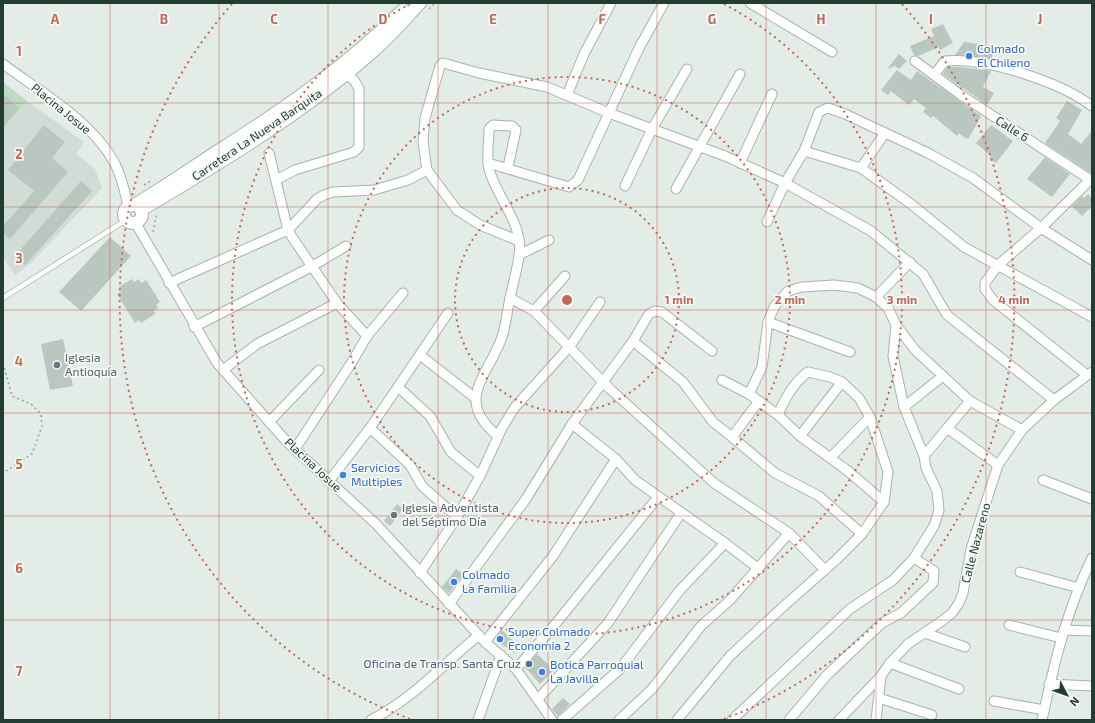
<svg xmlns="http://www.w3.org/2000/svg" width="1095" height="723" font-family="'Exo 2',sans-serif">
  <style>
    .built { fill: #d2dcd6 }
    .green { fill: #bedcc2 }
    .building { fill: #b9c7c0 }
    .lines { fill: none; stroke-linecap: round; stroke-linejoin: round }
    .service-casing { stroke: #a7b4ad; stroke-width: 6 }
    .minor-casing { stroke: #a7b4ad; stroke-width: 11 }
    .tertiary-casing { stroke: #a7b4ad; stroke-width: 14 }
    .path { stroke: #86ae9c; stroke-width: 1.5; stroke-dasharray: 2 3; stroke-linecap: butt }
    .service { stroke: #fff; stroke-width: 4.5 }
    .minor { stroke: #fff; stroke-width: 9 }
    .tertiary { stroke: #fff; stroke-width: 12 }
    .grid { fill: none; stroke: #c2685a; stroke-width: 1; stroke-opacity: 0.55 }
    .ring { fill: none; stroke: #c2685a; stroke-width: 2; stroke-dasharray: 2 4 }
    .shop-dot { fill: #3f7fe0; stroke: #f4f9f6; stroke-width: 1.5 }
    .worship-dot { fill: #6b7280; stroke: #f4f9f6; stroke-width: 1.5 }
    .service-dot { fill: #5c6f8a; stroke: #f4f9f6; stroke-width: 1.5 }
    .labels { text-anchor: middle; stroke-width: 3.5; stroke-linejoin: round; paint-order: stroke }
    .shop-label { font-size: 12px; fill: #366cbe; stroke: #f4f9f6; text-anchor: start }
    .street-label { font-size: 12px; fill: #243d33; stroke: #f4f9f6 }
    .worship-label { font-size: 12px; fill: #5b616d; stroke: #f4f9f6; text-anchor: start }
    .service-label { font-size: 12px; fill: #4e5e75; stroke: #f4f9f6; text-anchor: end }
    .grid-label { font-size: 13px; text-anchor: middle; font-weight: bold; fill: #c2685a; stroke: #f4f9f6; stroke-width: 3.5; stroke-linejoin: round; paint-order: stroke }
    .centre { fill: #c2685a; stroke: #f4f9f6; stroke-width: 2 }
    .ring-label { font-size: 12px; text-anchor: middle; font-weight: bold; fill: #c2685a; stroke: #f4f9f6; stroke-width: 3.5; stroke-linejoin: round; paint-order: stroke }
  </style>
  <rect width="100%" height="100%" fill="#e4ece7"/>
  <path class="built" d="M27 101 84 142 76 154 95 169 102 188 31 263 15 275 3 257V129Z"/>
  <path class="green" d="M3 82 27 101 3 129Z"/>
  <g class="building">
    <path d="M943 24 953 43 940 50 939 47 918 56 914 55 910 46 934 36 931 29Z"/>
    <path d="M964 42 994 46 992 59 955 55Z"/>
    <path d="M899 54 907 61 899 69 895 66 887 69Z"/>
    <path d="M948 67H961L991 71 983 87 994 93 987 105 943 74Z"/>
    <path d="M897 70 911 80 917 71 981 116 969 138 966 139 959 133 957 136 933 116 931 118 923 112 926 108 914 99 909 105 891 91 888 95 881 90Z"/>
    <path d="M3 94 19 108 3 127Z"/>
    <path d="M1067 101 1082 110 1068 134 1081 144 1092 131V174L1045 143 1060 121 1056 118Z"/>
    <path d="M44 125 65 142 52 158 68 172 10 239 3 233V226L34 191 8 170Z"/>
    <path d="M991 125 1013 141 996 163 989 158 991 156 976 143Z"/>
    <path d="M1045 157 1070 174 1052 197 1027 179Z"/>
    <path d="M81 181 92 191 25 265 15 256Z"/>
    <path d="M1088 194 1092 199V206L1082 216 1072 206 1082 196 1084 198Z"/>
    <path d="M110 237 131 256 81 311 59 292Z"/>
    <path d="M132 279 134 282 139 279 141 283 146 280 160 302 156 305 158 308 154 311 155 314 141 323 139 320 135 323 117 294 122 291 119 287Z"/>
    <path d="M63 339 73 386 50 390 41 344Z"/>
    <path d="M397 504 403 509 390 526 384 521Z"/>
    <path d="M456 569 463 574 449 593 442 587Z"/>
    <path d="M502 630 519 646 514 653 495 639Z"/>
    <path d="M537 654 554 670 540 684 525 667Z"/>
    <path d="M563 698 570 704 558 716 552 709Z"/>
  </g>
  <g class="lines">
    <defs>
      <path id="service" d="M3 298 126 220"/>
      <g id="minor">
        <path d="M750 3 832 52"/>
        <path d="M915 61 961 95 1092 181"/>
        <path d="M3 64C39 91 92 121 114 162 121 174 125 192 128 206"/>
        <path d="M934 75 945 61C985 57 1060 82 1092 106"/>
        <path d="M567 95 584 54 611 3"/>
        <path d="M804 151 819 112 828 108 845 114 928 153 973 178 1041 228 1092 260"/>
        <path d="M269 153 288 230 292 237 337 303 367 336 352 362 295 449"/>
        <path d="M488 163 569 187 578 180 609 113 725 156 785 183 871 231 923 274 947 315 1054 400"/>
        <path d="M740 163 772 94"/>
        <path d="M861 168 911 204 964 247 1092 317"/>
        <path d="M276 180 295 170 354 152 359 147V89L354 80 345 74"/>
        <path d="M625 186 652 129 687 69"/>
        <path d="M676 189 740 74"/>
        <path d="M135 222 217 363 287 442 376 524 485 642 516 669 552 720"/>
        <path d="M767 222 785 183 804 151 861 168 885 133"/>
        <path d="M519 241 480 225 457 210 427 170 423 142 425 118 440 66 443 63 479 73 547 87 609 113 639 48 664 3"/>
        <path d="M519 255 549 240"/>
        <path d="M169 283 288 230 317 199 324 195 333 192 374 190 408 180 427 170"/>
        <path d="M876 297 910 262"/>
        <path d="M510 298 534 311 610 389 714 483 789 533 825 570"/>
        <path d="M534 311 565 276"/>
        <path d="M768 322 850 352"/>
        <path d="M896 325 893 356 904 407 924 456"/>
        <path d="M194 327 311 267 346 246"/>
        <path d="M367 336 403 293"/>
        <path d="M633 341 683 382 713 422 732 437 775 473 819 496 862 534"/>
        <path d="M420 355 475 398"/>
        <path d="M223 370 257 344 337 303"/>
        <path d="M1087 375 993 300 985 289V283L998 265 1041 228 1090 180"/>
        <path d="M722 380 749 394 778 415 800 436 848 471 884 502"/>
        <path d="M398 387 430 416 451 452 480 476"/>
        <path d="M749 394 762 367 768 322 774 307 788 291 802 287 834 285 858 288 876 297 888 308 896 325 915 350 970 401 1022 430"/>
        <path d="M904 407 943 376"/>
        <path d="M269 422 319 370"/>
        <path d="M572 424 616 459 635 480 725 543 759 569"/>
        <path d="M370 428 410 465 422 486 457 517"/>
        <path d="M947 428 998 465"/>
        <path d="M498 436C453 400 489 375 502 337 506 325 507 311 510 298 513 284 517 270 519 256 524 223 497 199 489 169 486 157 489 141 489 129L493 125 512 126 516 130 508 167"/>
        <path d="M800 436 842 382"/>
        <path d="M732 437 759 401"/>
        <path d="M831 457 870 417"/>
        <path d="M1043 480 1092 499"/>
        <path d="M329 481 370 428 448 313"/>
        <path d="M1020 572 1079 588"/>
        <path d="M420 573 457 517 480 476 502 428 515 407 570 346 600 302"/>
        <path d="M449 604 526 499 572 424 633 341 649 314 655 311 662 312 712 351"/>
        <path d="M1009 625 1061 638"/>
        <path d="M1064 630 1092 631"/>
        <path d="M925 633 965 647"/>
        <path d="M485 642 553 556 616 459"/>
        <path d="M890 663 959 689"/>
        <path d="M516 669 553 627 658 497"/>
        <path d="M1049 684 1092 686"/>
        <path d="M879 698 932 715"/>
        <path d="M538 699 608 623 681 513"/>
        <path d="M994 701 1044 710"/>
        <path d="M371 720C413 699 443 664 479 635"/>
        <path d="M478 720 501 655"/>
        <path d="M562 720 620 669 680 590 725 543"/>
        <path d="M619 720 652 689 701 626 729 601 789 533"/>
        <path d="M677 720 730 656 785 605 836 560 862 534 884 502 888 472 870 417 859 398 842 382 830 377 808 372C794 382 785 398 778 415"/>
        <path d="M732 720 850 609 893 580 914 558 934 526 939 510 937 491 926 468 924 456 970 401"/>
        <path d="M789 720 827 675 882 623 901 613 933 583 934 571 914 558"/>
        <path d="M839 720 881 676"/>
        <path d="M876 720 881 676 890 663 908 644 942 621 952 613 959 603 963 593 971 549 998 465 1022 430 1054 400 1092 372"/>
        <path d="M1042 720C1054 664 1067 609 1092 558"/>
      </g>
      <g id="tertiary">
        <circle cx="133" cy="214" r="9"/>
        <path d="M134 205C163 188 190 169 218 151 284 109 348 65 403 10"/>
        <path d="M141 210C220 163 302 114 371 53 389 38 404 20 420 3"/>
      </g>
    </defs>
    <use href="#service" class="service-casing"/>
    <use href="#minor" class="minor-casing"/>
    <use href="#tertiary" class="tertiary-casing"/>
    <g class="path">
      <path d="M429 9 435 3"/>
      <path d="M144 185 151 181"/>
      <path d="M153 232 157 213"/>
      <path d="M3 363 12 396 31 404 41 414 42 426 32 454 3 473"/>
    </g>
    <use href="#service" class="service"/>
    <use href="#minor" class="minor"/>
    <use href="#tertiary" class="tertiary"/>
  </g>
  <path class="grid" d="M110 3V720M219 3V720M328 3V720M438 3V720M548 3V720M657 3V720M766 3V720M876 3V720M986 3V720M3 103H1092M3 207H1092M3 310H1092M3 413H1092M3 516H1092M3 620H1092"/>
  <g class="ring">
    <circle cx="567" cy="300" r="112"/>
    <circle cx="567" cy="300" r="223"/>
    <path d="M724 4A335 335 0 1 1 410 4"/>
    <path d="M410 719A447 447 0 0 1 232 4M902 4A447 447 0 0 1 724 719"/>
  </g>
  <g class="shop-dot">
    <circle cx="969" cy="56" r="4"/>
    <circle cx="343" cy="475" r="4"/>
    <circle cx="454" cy="582" r="4"/>
    <circle cx="500" cy="639" r="4"/>
    <circle cx="542" cy="672" r="4"/>
  </g>
  <g class="worship-dot">
    <circle cx="57" cy="365" r="4"/>
    <circle cx="394" cy="515" r="4"/>
  </g>
  <circle class="service-dot" cx="529" cy="664" r="4"/>
  <g class="labels">
    <g class="shop-label">
      <text x="977" y="53">Colmado<tspan x="977" dy="14">El Chileno</tspan></text>
      <text x="351" y="472">Servicios<tspan x="351" dy="14">Multiples</tspan></text>
      <text x="462" y="579">Colmado<tspan x="462" dy="14">La Familia</tspan></text>
      <text x="508" y="636">Super Colmado<tspan x="508" dy="14">Economia 2</tspan></text>
      <text x="550" y="669">Botica Parroquial<tspan x="550" dy="14">La Javilla</tspan></text>
    </g>
    <g class="street-label">
      <text transform="translate(61 109) rotate(39)" y="4">Placina Josue</text>
      <text transform="translate(1012 129) rotate(33)" y="4">Calle 6</text>
      <text transform="translate(257 135) rotate(-34)" y="4">Carretera La Nueva Barquita</text>
      <text transform="translate(313 465) rotate(43)" y="4">Placina Josue</text>
      <text transform="translate(976 543) rotate(-75)" y="4">Calle Nazareno</text>
    </g>
    <g class="worship-label">
      <text x="65" y="362">Iglesia<tspan x="65" dy="14">Antioquía</tspan></text>
      <text x="402" y="512">Iglesia Adventista<tspan x="402" dy="14">del Séptimo Día</tspan></text>
    </g>
    <g class="service-label">
      <text x="521" y="668">Oficina de Transp. Santa Cruz</text>
    </g>
  </g>
  <g class="grid-label">
    <text x="55" y="24">A</text>
    <text x="164" y="24">B</text>
    <text x="274" y="24">C</text>
    <text x="383" y="24">D</text>
    <text x="493" y="24">E</text>
    <text x="602" y="24">F</text>
    <text x="712" y="24">G</text>
    <text x="821" y="24">H</text>
    <text x="931" y="24">I</text>
    <text x="1040" y="24">J</text>
    <text x="19" y="56">1</text>
    <text x="19" y="159">2</text>
    <text x="19" y="263">3</text>
    <text x="19" y="366">4</text>
    <text x="19" y="469">5</text>
    <text x="19" y="573">6</text>
    <text x="19" y="676">7</text>
  </g>
  <circle cx="567" cy="300" r="6" class="centre"/>
  <g class="ring-label">
    <text x="679" y="304">1 min</text>
    <text x="790" y="304">2 min</text>
    <text x="902" y="304">3 min</text>
    <text x="1014" y="304">4 min</text>
  </g>
  <rect width="1095" height="723" fill="none" stroke="#243d33" stroke-width="8"/>
  <g transform="translate(1067 695) rotate(131)" stroke="#f4f9f6" stroke-width="3" paint-order="stroke">
  <path d="M0-3L7 15L0 10L-7 15Z" fill="#243d33"/>
  <text y="-6" font-size="11" font-weight="bold" text-anchor="middle" fill="#243d33">N</text>
  </g>
</svg>
